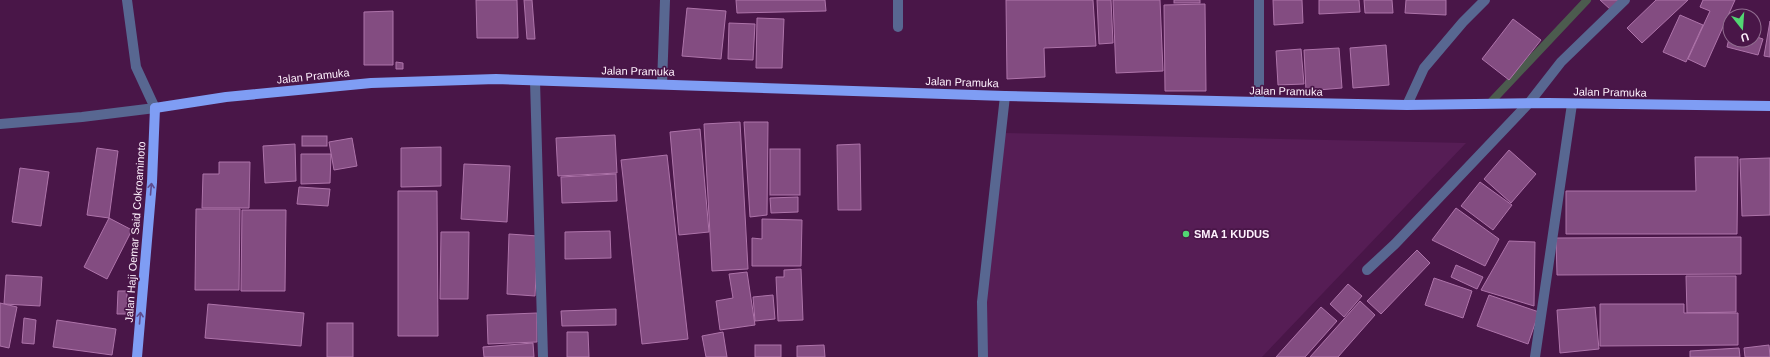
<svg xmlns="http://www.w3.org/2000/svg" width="1770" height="357" font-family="Helvetica,sans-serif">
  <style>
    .built { fill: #561d55 }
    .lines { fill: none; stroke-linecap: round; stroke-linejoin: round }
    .stream { stroke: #4c5b4e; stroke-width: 8 }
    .building { fill: #834c81; stroke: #ae74aa }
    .minor { stroke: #586791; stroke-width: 10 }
    .major { stroke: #7f9df4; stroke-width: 10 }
    .oneway { stroke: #5f4c8d }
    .poi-dot { fill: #52d673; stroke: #491648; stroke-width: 1.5 }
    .labels { text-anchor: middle; stroke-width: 3.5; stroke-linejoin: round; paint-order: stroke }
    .street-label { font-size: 11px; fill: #fdf0fc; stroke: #491648 }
    .poi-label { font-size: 11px; font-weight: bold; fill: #fdf0fc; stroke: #491648; text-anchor: start }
  </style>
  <rect width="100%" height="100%" fill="#491648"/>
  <path class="built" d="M1001 133 1466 143 1262 357H987L984 326Z"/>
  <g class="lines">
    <path class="stream" d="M1489 104 1587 0"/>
  </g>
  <g class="building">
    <path d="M476 0H517L518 38H477Z"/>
    <path d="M524 0H532L535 39H527Z"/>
    <path d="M736 0H825L826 11 737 13Z"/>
    <path d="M1006 0H1093L1096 46 1044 48 1045 77 1007 79Z"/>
    <path d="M1097 0H1111L1113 43 1099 44Z"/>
    <path d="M1113 0H1160L1163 71 1116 73Z"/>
    <rect x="1174" y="0" width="26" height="3"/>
    <path d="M1273 0H1302L1303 23 1274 25Z"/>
    <path d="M1319 0H1359L1360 12 1319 14Z"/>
    <path d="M1364 0H1392L1393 13H1365Z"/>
    <path d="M1406 0H1446V15L1405 13Z"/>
    <path d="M1600 0H1620L1611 10Z"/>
    <path d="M1656 0H1688L1642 43 1627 28Z"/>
    <path d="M1703 0H1735L1705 67 1688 59 1710 11 1700 7Z"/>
    <path d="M1205 4 1206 91H1165L1164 5Z"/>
    <path d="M687 8 726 11 721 59 682 56Z"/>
    <path d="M393 11V65H364V12Z"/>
    <path d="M1680 15 1703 25 1686 62 1663 52Z"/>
    <path d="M757 18 784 19 782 68H756Z"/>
    <path d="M1513 19 1541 40 1509 80 1482 59Z"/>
    <path d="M1770 21V57L1764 56Z"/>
    <path d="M729 23 755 24 753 60 728 59Z"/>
    <path d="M1730 34V40H1754V36L1763 39 1758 55 1727 47Z"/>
    <path d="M1386 45 1389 85 1353 88 1350 48Z"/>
    <path d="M1339 48 1342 88 1306 91 1304 50Z"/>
    <path d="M1301 49 1304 84 1278 85 1276 51Z"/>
    <path d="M396 62 403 63V69H396Z"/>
    <path d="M740 122 748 269 712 271 704 124Z"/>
    <path d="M744 122H768L767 215 750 217Z"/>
    <path d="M700 129 709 232 679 235 670 132Z"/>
    <path d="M615 135 617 173 558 176 556 138Z"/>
    <rect x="302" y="136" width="25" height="10"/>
    <path d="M352 138 357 166 334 170 329 142Z"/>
    <path d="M295 144 296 181 265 183 263 146Z"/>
    <path d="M860 144 861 210H838L837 145Z"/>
    <path d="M441 147V186L401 187V148Z"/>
    <path d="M97 148 118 151 109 218 87 215Z"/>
    <rect x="770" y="149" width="30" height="46"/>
    <path d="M1509 150 1536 174 1511 203 1484 179Z"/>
    <path d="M301 154H331L330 183 301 184Z"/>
    <path d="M667 155 688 339 642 344 621 160Z"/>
    <path d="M1695 157H1738L1737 234H1566V191H1696Z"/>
    <path d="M1770 158V215L1742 216 1740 159Z"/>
    <path d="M219 162H250L249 208H202L203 174H219Z"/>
    <path d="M464 164 510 166 507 222 461 219Z"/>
    <path d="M20 168 49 172 41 226 12 222Z"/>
    <path d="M616 174 617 201 562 203 561 177Z"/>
    <path d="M1480 182 1512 205 1493 230 1461 206Z"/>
    <path d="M299 187 330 189 328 206 297 204Z"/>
    <path d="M398 191H437L438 336H398Z"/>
    <path d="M798 197V212L771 213 770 198Z"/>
    <path d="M1456 208 1499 239 1485 266 1432 240Z"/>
    <path d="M196 209H240L239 290H195Z"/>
    <path d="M242 210H286L285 291H241Z"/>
    <path d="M109 218 132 230 107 279 84 267Z"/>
    <path d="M762 219 802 220 801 266H752V238L762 239Z"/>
    <path d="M610 231 611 258 565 259V232Z"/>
    <path d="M441 232H469L468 299H440Z"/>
    <path d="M509 234 538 236 535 296 507 294Z"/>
    <path d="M1741 237V274L1557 275 1556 238Z"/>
    <path d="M1509 241 1535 242 1534 306 1481 290Z"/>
    <path d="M1417 250 1430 263 1381 314 1367 301Z"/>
    <path d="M1456 265 1483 277 1477 289 1451 277Z"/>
    <path d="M801 269 803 320 778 321 776 277H784V270Z"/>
    <path d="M747 272 755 325 720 330 716 301 733 298 729 274Z"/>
    <path d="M6 275 42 277 40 306 4 304Z"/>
    <path d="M1686 276H1736V312L1687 313Z"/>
    <path d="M1434 278 1472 291 1463 318 1425 305Z"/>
    <path d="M1348 284 1362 296 1344 317 1330 304Z"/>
    <path d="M118 291H127V314H117Z"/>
    <path d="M773 295 775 319 755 321 753 297Z"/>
    <path d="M1489 295 1539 312 1528 344 1477 326Z"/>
    <path d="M1360 301 1375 315 1338 357H1310Z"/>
    <path d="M0 303 17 307 9 348 0 346Z"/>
    <path d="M208 304 304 313 301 346 205 338Z"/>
    <path d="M1600 304H1684V313H1738V345L1600 346Z"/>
    <path d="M1321 307 1337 321 1305 357H1276Z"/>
    <path d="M1595 307 1599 349 1560 353 1557 310Z"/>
    <path d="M616 309V325L562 326 561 311Z"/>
    <path d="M537 313V342L488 344 487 315Z"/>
    <path d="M24 318 36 320 34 344 22 343Z"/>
    <path d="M57 320 116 329 112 355 53 347Z"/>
    <rect x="327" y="323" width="26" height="34"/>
    <path d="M567 332H588L589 357H567Z"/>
    <path d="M723 332 727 357H706L702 336Z"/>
    <path d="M533 343 534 357H484L483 347Z"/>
    <rect x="755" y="345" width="26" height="12"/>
    <path d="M824 345 825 357H797V346Z"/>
    <path d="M1769 345 1770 357H1745L1744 348Z"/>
    <path d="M1739 348 1740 357H1690V351Z"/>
  </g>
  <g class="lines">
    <g class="minor">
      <path d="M898 27V0"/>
      <path d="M535 81 543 357"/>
      <path d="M662 84 665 0"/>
      <path d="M1259 102V0"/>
      <path d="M1407 105 1424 68 1463 22 1485 0"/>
      <path d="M0 124 82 117 155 108 136 67 127 0"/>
      <path d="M1367 270 1395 244 1529 103 1561 62 1625 0"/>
      <path d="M983 357 982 302 1005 96"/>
      <path d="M1535 357 1572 104"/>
    </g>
    <g class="major">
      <path d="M155 108 226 97 371 83 496 79 1005 96 1259 102 1407 105 1548 103 1770 106"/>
      <path d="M137 357 152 182 155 108"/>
    </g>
  </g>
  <defs><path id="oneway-shaft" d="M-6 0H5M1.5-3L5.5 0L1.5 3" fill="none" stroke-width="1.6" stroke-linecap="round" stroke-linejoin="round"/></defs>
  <g class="oneway">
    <use href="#oneway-shaft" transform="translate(151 189) rotate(-85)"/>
    <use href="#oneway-shaft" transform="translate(140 318) rotate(-85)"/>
  </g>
  <circle class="poi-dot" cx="1186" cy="234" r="4"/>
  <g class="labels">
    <g class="street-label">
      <text transform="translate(638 71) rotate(1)" y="4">Jalan Pramuka</text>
      <text transform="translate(313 76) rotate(-6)" y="4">Jalan Pramuka</text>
      <text transform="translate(962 82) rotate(2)" y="4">Jalan Pramuka</text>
      <text transform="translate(1286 91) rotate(1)" y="4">Jalan Pramuka</text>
      <text transform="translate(1610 92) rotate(1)" y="4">Jalan Pramuka</text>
      <text transform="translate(135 232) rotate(-86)" y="4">Jalan Haji Oemar Said Cokroaminoto</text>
    </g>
    <g class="poi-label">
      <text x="1194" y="238">SMA 1 KUDUS</text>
    </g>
  </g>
  <g transform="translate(1742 28) rotate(163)"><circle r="19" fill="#491648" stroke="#916d90"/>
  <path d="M0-3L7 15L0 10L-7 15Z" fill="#52d673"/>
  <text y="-6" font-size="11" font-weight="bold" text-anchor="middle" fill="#fdf0fc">U</text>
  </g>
</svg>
